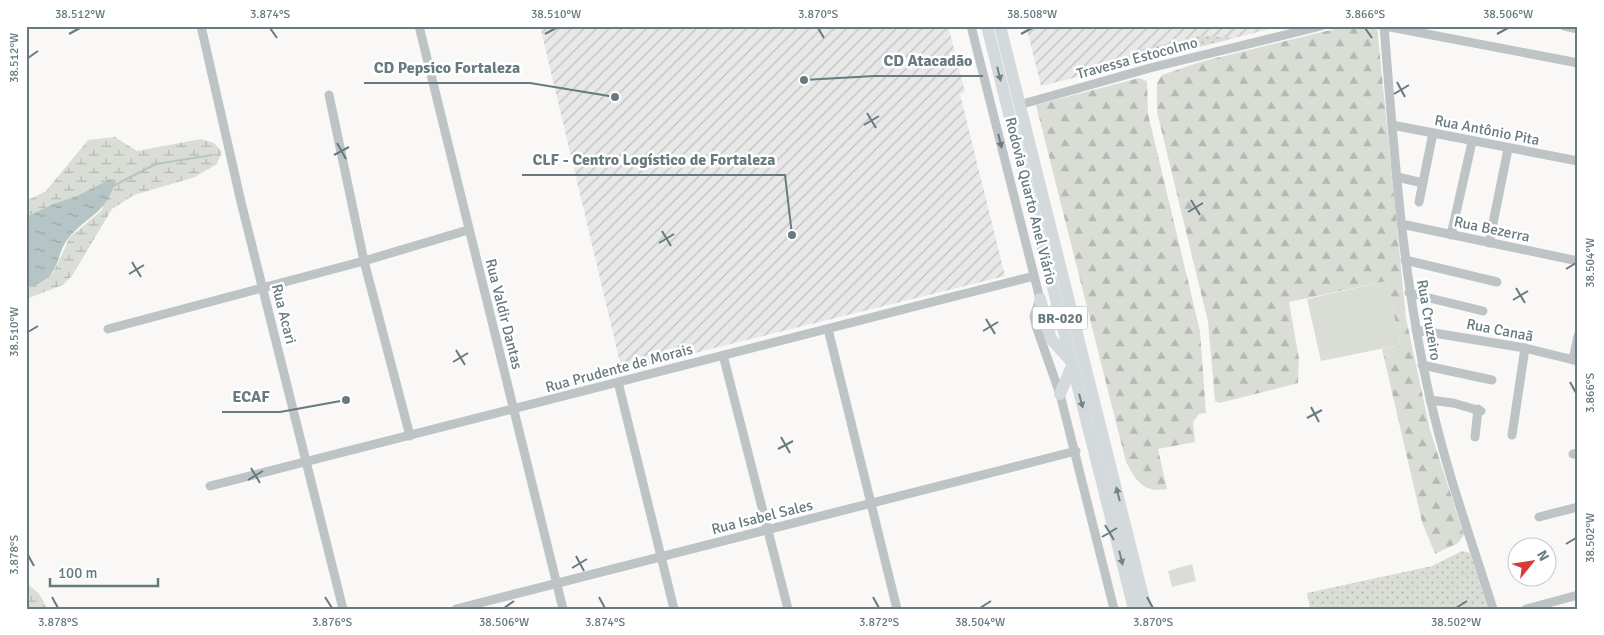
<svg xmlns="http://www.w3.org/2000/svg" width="1604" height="635" font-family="Signika,sans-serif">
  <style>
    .industrial { fill: url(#industrial-furrows) }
    .grass { fill: url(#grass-dots) }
    .forest { fill: url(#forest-firs) }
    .wetland { fill: url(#wetland-marsh) }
    .garden { fill: #daddd6 }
    .water { fill: url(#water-ripples) }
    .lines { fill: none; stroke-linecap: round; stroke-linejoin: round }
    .stream { stroke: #b5c5c5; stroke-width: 2 }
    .minor { stroke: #bec4c6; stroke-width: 9 }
    .highway { stroke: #d4d9db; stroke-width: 12 }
    .oneway { fill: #718488 }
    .oneway2 { fill: #667a7f }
    .ticks { fill: none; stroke: #667a7f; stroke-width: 2 }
    .labels { text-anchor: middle; stroke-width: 5; stroke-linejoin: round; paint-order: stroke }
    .shield { fill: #fff; stroke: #94a2a5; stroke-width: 1 }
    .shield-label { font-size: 14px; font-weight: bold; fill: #667a7f }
    .street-label { font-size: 15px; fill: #667a7f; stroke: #fff }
    .leader { fill: none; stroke: #667a7f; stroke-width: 2 }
    .callout-dot { fill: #667a7f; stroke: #fff; stroke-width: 2 }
    .callout-label { font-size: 16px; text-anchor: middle; font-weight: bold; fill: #667a7f; stroke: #fff; stroke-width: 5; stroke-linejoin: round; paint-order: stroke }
    .neatline { fill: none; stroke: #667a7f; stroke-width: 2 }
    .ticks-label { font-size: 12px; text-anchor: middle; fill: #667a7f }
  </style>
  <defs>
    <pattern id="industrial-furrows" width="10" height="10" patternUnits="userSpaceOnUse" patternTransform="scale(1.25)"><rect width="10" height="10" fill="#e7e8e7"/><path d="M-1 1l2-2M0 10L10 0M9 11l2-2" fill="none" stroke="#bfc1c0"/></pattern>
    <pattern id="grass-dots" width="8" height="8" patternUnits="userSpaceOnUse" patternTransform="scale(1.25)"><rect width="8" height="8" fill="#daddd6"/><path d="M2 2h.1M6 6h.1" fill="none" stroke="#b5b8b3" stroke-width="1.8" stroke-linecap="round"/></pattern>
    <pattern id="forest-firs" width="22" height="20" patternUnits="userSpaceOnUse" patternTransform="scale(1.25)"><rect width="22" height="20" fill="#daddd6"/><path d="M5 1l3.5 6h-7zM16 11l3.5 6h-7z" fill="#b5b8b3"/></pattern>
    <pattern id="wetland-marsh" width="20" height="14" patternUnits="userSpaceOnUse" patternTransform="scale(1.25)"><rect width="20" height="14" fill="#daddd6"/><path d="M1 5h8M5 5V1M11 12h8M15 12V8" fill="none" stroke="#b5b8b3"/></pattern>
    <pattern id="water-ripples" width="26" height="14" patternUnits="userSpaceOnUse" patternTransform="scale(1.25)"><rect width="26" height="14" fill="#b5c5c5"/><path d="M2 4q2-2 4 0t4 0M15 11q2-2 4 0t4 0" fill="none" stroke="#97a5a5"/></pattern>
  </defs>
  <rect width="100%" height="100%" fill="#f9f8f7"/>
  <g class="industrial">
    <path d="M540 26H948L965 92 960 94 1005 276 622 371Z"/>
    <path d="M1026 26H1282L1041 86Z"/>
  </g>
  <g class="grass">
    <path d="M1201 36 1235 38 1139 62H1129L1130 54 1134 51Z"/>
    <path d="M1462 551 1470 553 1488 609H1310L1307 593 1432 566Z"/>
  </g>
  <g class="forest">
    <path d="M1347 26H1377L1406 318 1430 430 1464 535 1458 543 1435 554 1422 522 1382 349 1400 345 1387 281 1289 302 1299 359 1298 383 1220 403 1215 401 1208 322 1157 112V83L1162 75 1200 62Z"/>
    <path d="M1139 78 1147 81 1148 114 1200 331 1206 413 1199 414 1193 422 1195 442 1158 449 1167 489C1143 493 1136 481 1126 462L1036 105Z"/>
  </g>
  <g class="wetland">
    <path d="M115 137 137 151 201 139 214 143 222 152 217 164 195 177 134 195 112 209 72 276 63 285 26 299V282L30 287 53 273 70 237 102 210 110 179 79 195 53 204 26 217V201L46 191 88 140Z"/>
    <path d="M26 582 39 594 48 609H26Z"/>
  </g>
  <g class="garden">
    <path d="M1387 281 1400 345 1321 361 1307 299Z"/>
    <path d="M1192 564 1196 581 1172 587 1168 571Z"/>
  </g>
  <path class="water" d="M110 179 116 180C105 214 93 212 71 235 52 256 65 275 30 287L26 282V217L53 204 79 195Z"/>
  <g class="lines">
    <path class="stream" d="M113 186 156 164 212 155"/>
    <g class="minor">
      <path d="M201 26 241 202 343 609"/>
      <path d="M419 26 563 609"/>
      <path d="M971 26 1040 299 1034 316 1036 326 1060 394 1114 609"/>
      <path d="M1384 26C1394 151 1402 276 1430 398 1446 470 1471 539 1493 609"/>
      <path d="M1385 26 1578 63"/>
      <path d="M1564 26 1578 29"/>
      <path d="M329 95 364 261 410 436"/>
      <path d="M1019 105 1150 68 1321 26"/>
      <path d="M1392 125 1578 161"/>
      <path d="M1397 177 1423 183"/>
      <path d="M1419 202 1433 133"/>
      <path d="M1401 224 1578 261"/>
      <path d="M1451 235 1472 142"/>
      <path d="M1489 243 1508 149"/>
      <path d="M1405 260 1497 282"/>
      <path d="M1409 293 1483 311"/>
      <path d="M108 329 364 261 468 230"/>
      <path d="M828 329 897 609"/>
      <path d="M1416 330 1525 348 1578 361"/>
      <path d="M723 355 788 609"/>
      <path d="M1573 360 1578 336"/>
      <path d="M1422 365 1492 380"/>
      <path d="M618 382 674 609"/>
      <path d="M1430 400 1453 403 1481 411"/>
      <path d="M1512 435 1525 348"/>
      <path d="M1475 437 1478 409"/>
      <path d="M1573 454 1578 453"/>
      <path d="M210 486 1034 276"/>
      <path d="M1539 517 1578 507"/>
      <path d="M456 609 1076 451"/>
      <path d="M1526 609 1578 595"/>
    </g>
    <g class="highway">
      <path d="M987 26 1134 609"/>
      <path d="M1000 26 1146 609"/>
      <path d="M1040 299 1051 339 1071 361"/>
      <path d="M1060 394 1072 366"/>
    </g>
  </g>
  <defs><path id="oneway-solid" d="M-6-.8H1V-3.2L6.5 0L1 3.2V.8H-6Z" transform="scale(1.25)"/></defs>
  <g class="oneway">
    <use href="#oneway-solid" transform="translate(999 74) rotate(76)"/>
    <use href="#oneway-solid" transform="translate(1081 401) rotate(75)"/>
    <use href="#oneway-solid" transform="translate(1118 494) rotate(-104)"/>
    <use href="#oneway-solid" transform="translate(1121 558) rotate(76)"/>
  </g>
  <use class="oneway2" href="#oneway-solid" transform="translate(1000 141) rotate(76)"/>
  <path class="ticks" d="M270 28 277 38M818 28 824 38M1365 28 1372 38M69 34 80 28M545 34 556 28M1021 34 1032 28M1497 34 1508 28M28 58 38 51M1397 82 1405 97M1394 94 1409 85M867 113 876 128M864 125 879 116M337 143 346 159M334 155 349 147M1191 200 1200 215M1188 212 1203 203M662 231 671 246M659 243 674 234M132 262 141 277M1566 269 1576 263M129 274 144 265M1516 288 1525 303M1513 300 1528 291M986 319 995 334M983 331 998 322M28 332 38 326M456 350 465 365M453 362 468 353M1570 382 1576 393M1311 407 1319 422M1307 418 1322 410M781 437 790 453M778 449 793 441M251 468 260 483M248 480 263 471M1105 525 1114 540M1102 537 1117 528M1566 544 1576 538M28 555 34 566M576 556 584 571M572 568 587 559M52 597 58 608M325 597 332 608M599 597 605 608M873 597 879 608M1147 597 1153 608M504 608 514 601M980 608 991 601M1456 608 1467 601"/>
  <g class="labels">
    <rect class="shield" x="1032.5" y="306.5" width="55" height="23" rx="4"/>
    <g class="shield-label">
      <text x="1060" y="323">BR-020</text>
    </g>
    <g class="street-label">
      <text transform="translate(1137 58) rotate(-15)" y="5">Travessa Estocolmo</text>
      <text transform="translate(1487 130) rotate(11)" y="5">Rua Antônio Pita</text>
      <text transform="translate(1031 201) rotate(76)" y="5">Rodovia Quarto Anel Viário</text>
      <text transform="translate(1492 229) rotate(12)" y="5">Rua Bezerra</text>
      <text transform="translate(284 314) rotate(76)" y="5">Rua Acari</text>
      <text transform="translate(504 314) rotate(76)" y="5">Rua Valdir Dantas</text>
      <text transform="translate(1429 320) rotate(80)" y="5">Rua Cruzeiro</text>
      <text transform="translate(1500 330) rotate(11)" y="5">Rua Canaã</text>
      <text transform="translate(619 368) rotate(-15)" y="5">Rua Prudente de Morais</text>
      <text transform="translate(762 517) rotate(-14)" y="5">Rua Isabel Sales</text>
    </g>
  </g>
  <path class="leader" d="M804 80L874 76H983M615 97L530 83H364M792 235L785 175H522M346 400L280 412H222"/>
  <g class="callout-dot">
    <circle cx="804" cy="80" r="5"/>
    <circle cx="615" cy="97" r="5"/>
    <circle cx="792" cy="235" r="5"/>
    <circle cx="346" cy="400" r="5"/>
  </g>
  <g class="callout-label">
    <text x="928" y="66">CD Atacadão</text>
    <text x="447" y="73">CD Pepsico Fortaleza</text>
    <text x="654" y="165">CLF - Centro Logístico de Fortaleza</text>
    <text x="251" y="402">ECAF</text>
  </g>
  <rect width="1604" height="635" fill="none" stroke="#ffffff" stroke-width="55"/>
  <g transform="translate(1532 562) rotate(60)"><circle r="24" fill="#ffffff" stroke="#c2cacc"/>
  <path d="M0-4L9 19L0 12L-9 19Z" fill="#d83a37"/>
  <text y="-8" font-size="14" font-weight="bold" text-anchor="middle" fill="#667a7f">N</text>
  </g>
  <path d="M50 578v8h108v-8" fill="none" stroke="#667a7f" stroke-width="2.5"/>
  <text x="58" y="578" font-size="15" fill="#667a7f" stroke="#ffffff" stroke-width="4" paint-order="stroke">100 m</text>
  <rect x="28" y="28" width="1548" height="580" class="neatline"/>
  <g class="ticks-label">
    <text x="80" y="18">38.512°W</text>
    <text x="270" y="18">3.874°S</text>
    <text x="556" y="18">38.510°W</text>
    <text x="818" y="18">3.870°S</text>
    <text x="1032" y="18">38.508°W</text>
    <text x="1365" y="18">3.866°S</text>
    <text x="1508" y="18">38.506°W</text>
    <text transform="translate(14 58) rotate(-90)" y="4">38.512°W</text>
    <text transform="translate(1590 263) rotate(-90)" y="4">38.504°W</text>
    <text transform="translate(14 332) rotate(-90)" y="4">38.510°W</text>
    <text transform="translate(1590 393) rotate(-90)" y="4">3.866°S</text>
    <text transform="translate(1590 538) rotate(-90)" y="4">38.502°W</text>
    <text transform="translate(14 555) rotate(-90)" y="4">3.878°S</text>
    <text x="58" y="626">3.878°S</text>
    <text x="332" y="626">3.876°S</text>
    <text x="504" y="626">38.506°W</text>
    <text x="605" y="626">3.874°S</text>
    <text x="879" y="626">3.872°S</text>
    <text x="980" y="626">38.504°W</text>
    <text x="1153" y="626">3.870°S</text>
    <text x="1456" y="626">38.502°W</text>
  </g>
</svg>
